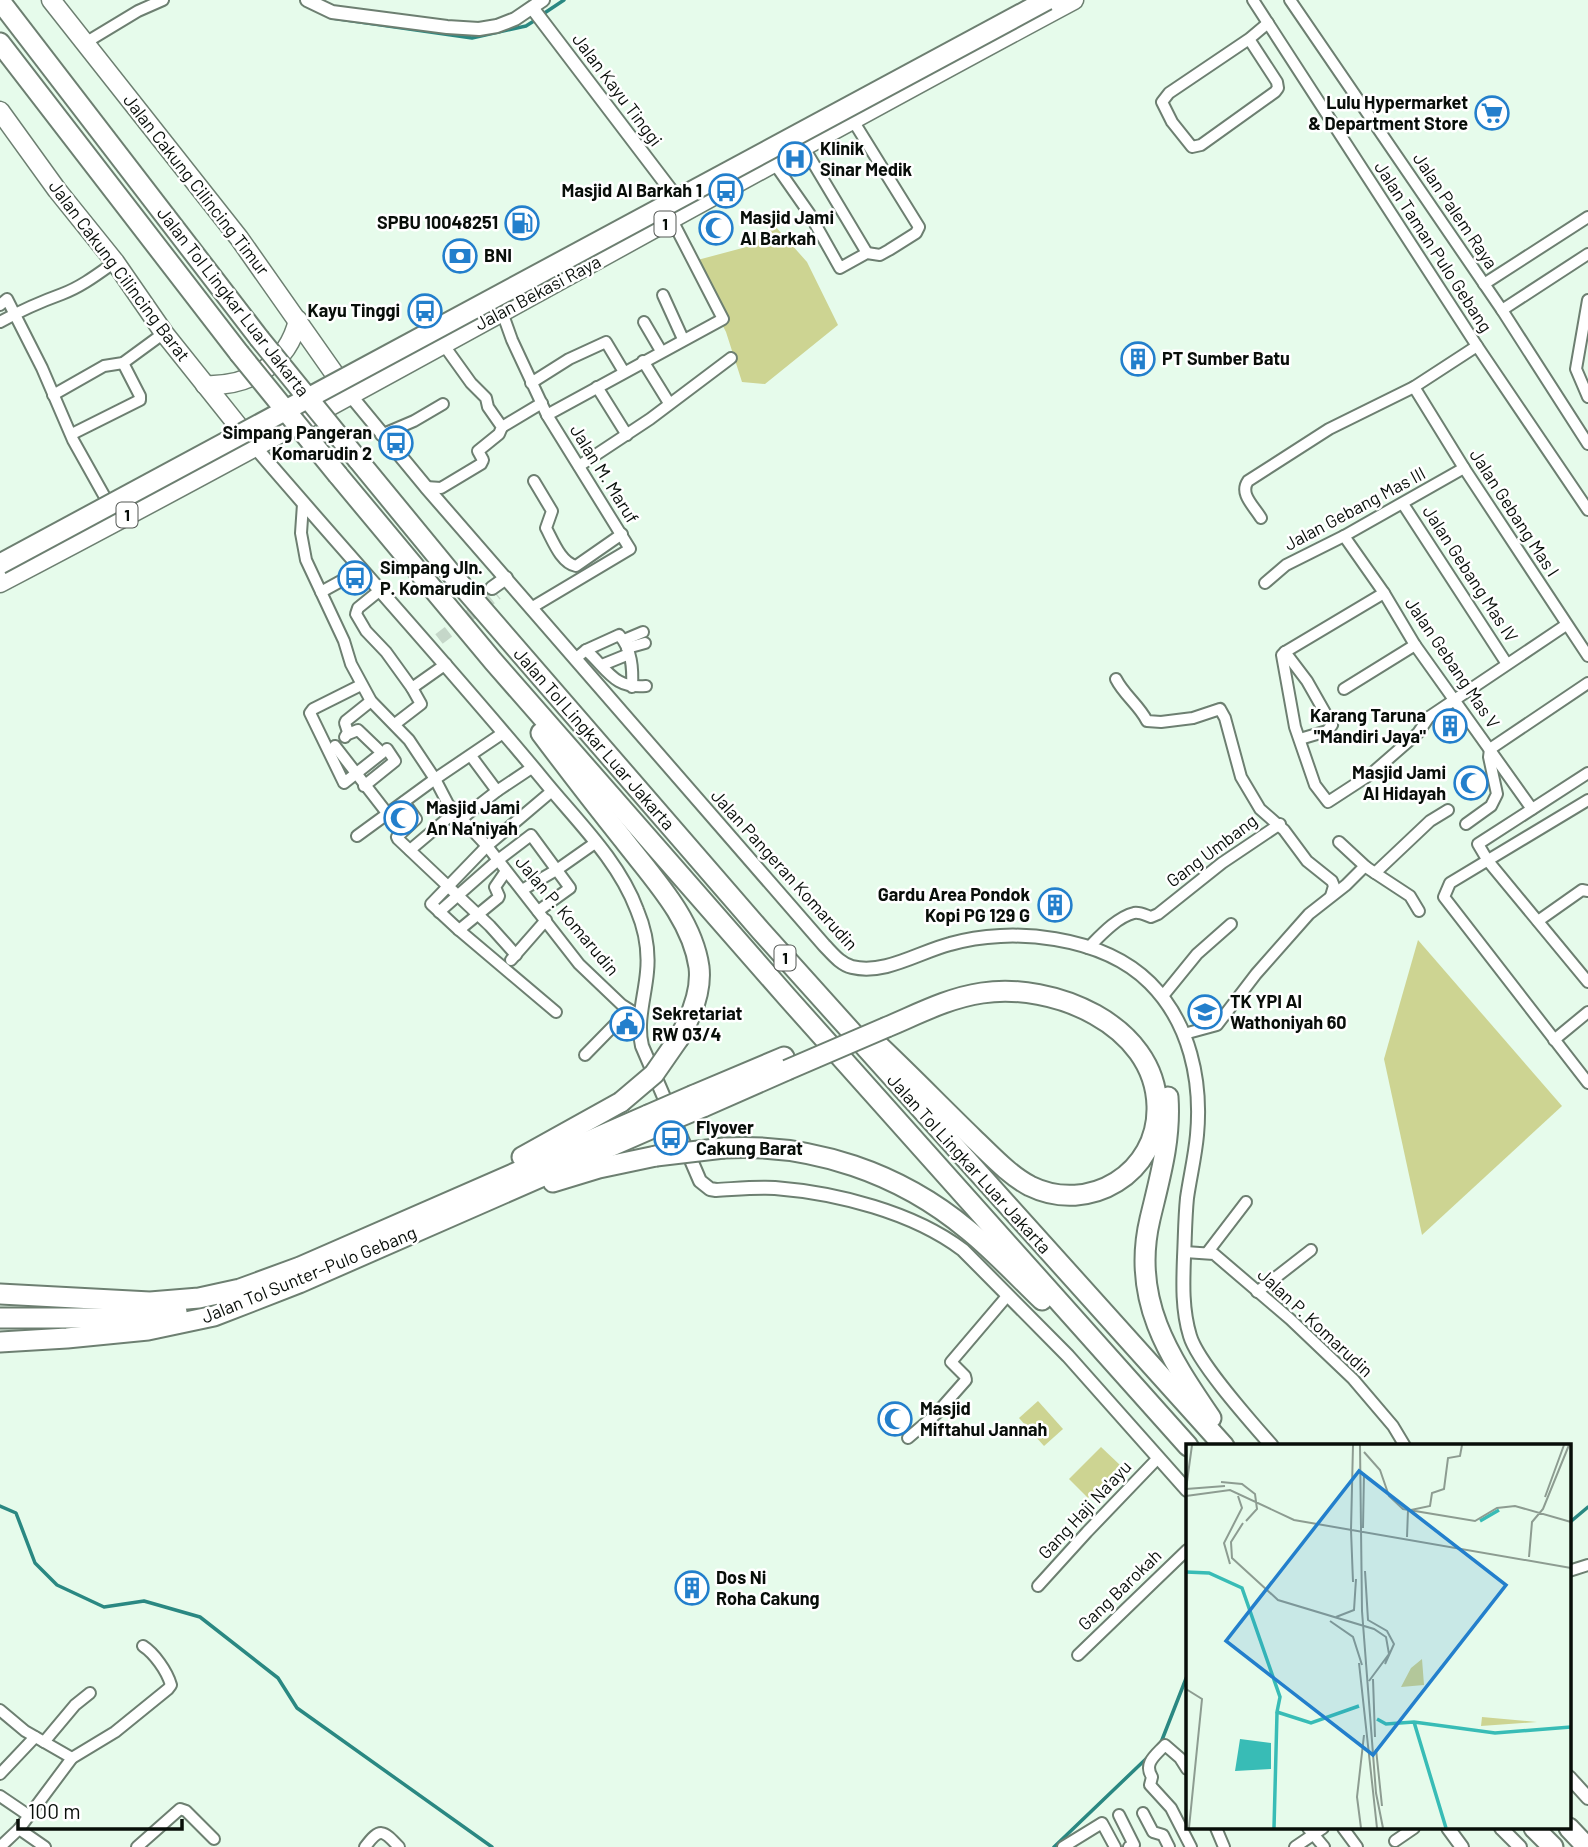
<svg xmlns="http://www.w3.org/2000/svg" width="1588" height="1847" font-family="Barlow,sans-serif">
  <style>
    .green { fill: #cdd492 }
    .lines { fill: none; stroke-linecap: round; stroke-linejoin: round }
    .stream { stroke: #2a8882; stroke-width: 3.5 }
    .tertiary-tunnel { stroke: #c5d7c9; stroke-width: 12; stroke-dasharray: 12 6; stroke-linecap: butt }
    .minor-casing { stroke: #6d7f71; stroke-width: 14 }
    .tertiary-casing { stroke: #6d7f71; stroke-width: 16 }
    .trunk-casing { stroke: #6d7f71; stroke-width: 21 }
    .motorway-casing { stroke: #6d7f71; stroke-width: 23 }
    .minor { stroke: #fff; stroke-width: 10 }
    .tertiary { stroke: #fff; stroke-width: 12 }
    .trunk { stroke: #fff; stroke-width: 18 }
    .motorway { stroke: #fff; stroke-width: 19 }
    .motorway-bridge-casing { stroke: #6d7f71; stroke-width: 23; stroke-linecap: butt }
    .motorway-bridge { stroke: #fff; stroke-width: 19 }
    .labels { text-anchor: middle; stroke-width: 5; stroke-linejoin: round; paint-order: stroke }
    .shield { fill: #fff; stroke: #525653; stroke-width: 2 }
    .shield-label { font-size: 16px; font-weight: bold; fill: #080e09 }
    .street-label { font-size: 18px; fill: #080e09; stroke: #fff }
    .poi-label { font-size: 18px; font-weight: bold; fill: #080e09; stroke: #fff; text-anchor: start }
    .inset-river { fill: none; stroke: #38bcb6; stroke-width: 3.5 }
    .inset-road { fill: none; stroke: #8d9c91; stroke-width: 2 }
    .view { fill: #237fcc; fill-opacity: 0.15; stroke: #237fcc; stroke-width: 3.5 }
    .inset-edge { fill: none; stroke: #080e09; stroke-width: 3.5 }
  </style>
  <rect width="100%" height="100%" fill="#e6fbeb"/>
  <g class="green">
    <path d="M775 226 807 262 838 325 765 384 742 382 726 332 690 262 750 246Z"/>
    <path d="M1418 940 1562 1106 1422 1235 1384 1059Z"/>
    <path d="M1038 1401 1063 1429 1044 1446 1019 1418Z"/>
    <path d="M1101 1447 1120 1465 1088 1498 1069 1479Z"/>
  </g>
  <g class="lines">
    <g class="stream">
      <path d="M543 14 564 0"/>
      <path d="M332 18 472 38 526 26 537 19"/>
      <path d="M0 1506 16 1513 35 1563 57 1585 104 1607 144 1601 200 1617 278 1678 297 1708 492 1847"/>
      <path d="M1569 1523 1588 1507"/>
      <path d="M1160 1745 1187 1676"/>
      <path d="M1054 1847 1149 1756"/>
    </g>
    <path class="tertiary-tunnel" d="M439 639 497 594"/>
    <defs>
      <g id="minor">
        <path d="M1253 0 1477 346 1588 510"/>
        <path d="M1290 0 1502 310 1588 444"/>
        <path d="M1249 39 1277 82 1278 88 1275 92 1201 145 1192 147 1172 122 1162 102 1169 93 1249 39 1268 23"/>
        <path d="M85 43 138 11 163 0"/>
        <path d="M803 146 867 253"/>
        <path d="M774 163 809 213 840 268 867 253 880 255 889 250 916 233 919 227 852 119"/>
        <path d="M1484 284 1588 217"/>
        <path d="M663 295 683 339"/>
        <path d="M1588 300 1576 369 1588 397"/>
        <path d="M0 305 7 299 42 368 73 440 106 499"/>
        <path d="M1502 310 1588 254"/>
        <path d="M502 312 512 340 547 415 630 549 531 608"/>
        <path d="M0 322C20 311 40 302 62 294 81 287 98 274 115 262"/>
        <path d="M644 322 661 351"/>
        <path d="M643 361 669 403"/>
        <path d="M531 383 569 359 606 342 624 372"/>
        <path d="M597 387 627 435"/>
        <path d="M1414 387 1464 468 1588 656"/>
        <path d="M53 395 104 366 123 363 164 333"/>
        <path d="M547 415 723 319 672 220"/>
        <path d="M502 427 542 403"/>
        <path d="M72 434 140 400V396L123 363"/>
        <path d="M381 435 414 421 443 404"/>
        <path d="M579 466 650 419 731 358"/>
        <path d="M534 481 552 511 546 528C553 541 561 563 576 566L622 534"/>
        <path d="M426 487 441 488 481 464 483 460 478 451 499 434 502 427 488 407 486 398 471 383 443 344"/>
        <path d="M303 504 301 533 306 560 344 641 351 664 371 701 409 740 435 779 448 804 487 846 579 964 622 1005 641 1017"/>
        <path d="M1403 504 1507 664"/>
        <path d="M1261 518C1254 506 1239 494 1248 481L1329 429 1414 387 1477 346"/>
        <path d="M1344 536 1384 593 1415 645 1532 809"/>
        <path d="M1265 583 1286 565 1344 536 1464 468"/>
        <path d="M379 591 358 608 356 614 366 631 386 652 412 688 446 664"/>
        <path d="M321 592 361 570"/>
        <path d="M624 640 643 632"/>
        <path d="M627 648 645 643"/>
        <path d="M586 650C608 670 614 689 646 686"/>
        <path d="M1285 652 1282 655 1295 727 1315 785 1328 802 1371 774 1418 733 1429 717 1566 625"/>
        <path d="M1285 652 1307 681 1332 725 1327 731 1300 739"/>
        <path d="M1285 652 1384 593"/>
        <path d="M575 659 586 650 619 635C632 649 633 669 632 687"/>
        <path d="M602 665 629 654"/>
        <path d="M1116 679C1124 695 1139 705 1147 721L1161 722 1193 718 1220 709 1225 718 1241 777 1260 809 1284 830 1307 861 1332 881 1334 886 1331 896"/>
        <path d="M1344 689 1415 645"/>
        <path d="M395 724 421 704 412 688"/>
        <path d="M348 734 358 730 382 753 344 783 310 713 313 709 361 685"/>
        <path d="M345 737 348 732 345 723 346 721 371 701"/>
        <path d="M335 746 387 813"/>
        <path d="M471 756 497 791"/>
        <path d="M1588 773 1478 844 1488 861 1588 982"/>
        <path d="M364 786 395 761 387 749"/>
        <path d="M552 791 487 846 431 904 459 930 556 1012"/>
        <path d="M1588 800 1450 883 1444 897 1588 1083"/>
        <path d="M404 802 416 819 397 837 398 839 490 926 516 955"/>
        <path d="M461 819 497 791 533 767"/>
        <path d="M1466 824 1491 806 1497 794 1489 757 1490 749 1588 683"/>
        <path d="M357 836 435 779 503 733"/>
        <path d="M1339 842 1366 867"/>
        <path d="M410 850 455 812"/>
        <path d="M1375 873 1410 896 1419 911"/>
        <path d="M522 890 558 869 595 843"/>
        <path d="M439 912 498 860 531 835 570 888 538 911"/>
        <path d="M1538 921 1582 890 1588 891"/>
        <path d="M459 930 498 898 499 896 495 887 506 871"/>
        <path d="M1088 948C1100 936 1117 917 1134 913 1140 912 1145 915 1151 917L1158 914 1222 863 1280 824"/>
        <path d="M511 960 546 920"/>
        <path d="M1162 997 1197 954 1231 924"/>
        <path d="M1184 1034 1217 1025 1256 974 1309 914 1346 885 1363 868 1366 867 1375 873 1430 821 1448 810"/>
        <path d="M1554 1040 1588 1012"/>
        <path d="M585 1055 629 1010"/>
        <path d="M1185 1252 1214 1254 1290 1319 1353 1379 1393 1426 1405 1446"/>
        <path d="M1207 1253 1246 1202"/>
        <path d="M1257 1292 1311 1250"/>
        <path d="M908 1438 936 1414 966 1380 965 1376 951 1362 1008 1295"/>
        <path d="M1569 1571 1588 1565"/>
        <path d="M1038 1586 1087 1532 1158 1458"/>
        <path d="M1078 1655 1187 1550"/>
        <path d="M0 1710 25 1731 72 1758"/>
        <path d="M44 1742 75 1705 90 1693"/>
        <path d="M1187 1769 1180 1758 1165 1745C1156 1755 1143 1763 1152 1777L1150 1785 1171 1808 1191 1847"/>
        <path d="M0 1774 35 1737"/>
        <path d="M0 1796 28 1815"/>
        <path d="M1143 1813 1153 1832 1163 1835 1169 1847"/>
        <path d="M1119 1815 1134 1845 1129 1847"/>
        <path d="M1216 1828 1224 1847"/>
        <path d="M1308 1828 1324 1847"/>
        <path d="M1343 1828 1357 1847"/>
        <path d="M19 1829 45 1847"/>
        <path d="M1395 1841 1414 1828"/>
        <path d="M0 1847 19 1829 72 1758 115 1732 168 1689 171 1685C167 1671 154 1653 143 1646"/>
        <path d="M137 1847 180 1809 186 1811 214 1839"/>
        <path d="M365 1847C380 1827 383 1830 399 1847"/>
        <path d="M1063 1847 1102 1823 1115 1847"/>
        <path d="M1295 1847 1323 1828"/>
      </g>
      <g id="tertiary">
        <path d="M307 0 332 12 447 27 479 29 497 26 515 19 543 0"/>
        <path d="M533 9 673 193"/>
        <path d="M351 396 426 487 824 945C832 953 840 964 852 967 885 975 919 952 950 944 1011 926 1103 936 1150 983 1190 1023 1202 1081 1197 1135 1195 1157 1190 1177 1187 1198 1185 1218 1185 1237 1184 1257 1183 1283 1182 1310 1190 1336 1198 1363 1252 1423 1272 1446"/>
        <path d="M255 447C350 558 448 665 541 777 574 818 618 859 637 910 645 929 649 952 647 972 645 996 636 1022 642 1046L700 1181 710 1189 716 1190C736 1189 756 1187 775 1188 837 1193 913 1212 963 1250L1068 1356 1187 1490"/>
        <path d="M492 588 506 578"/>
        <path d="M1569 1777 1588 1798"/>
        <path d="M1448 1828 1462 1847"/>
        <path d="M1501 1828 1520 1847"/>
      </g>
      <g id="trunk">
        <path d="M51 0 239 238 348 393"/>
        <path d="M0 111 57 190 115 262 164 333 251 442"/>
        <path d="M205 385C249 387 288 364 298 320"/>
        <path d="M0 583C361 394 715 192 1074 0"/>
      </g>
      <g id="motorway">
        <path d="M0 1 259 338"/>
        <path d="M0 43 239 353"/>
        <path d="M358 460 450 572 761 931 1224 1446"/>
        <path d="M338 475 493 661 787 997 1188 1446"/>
        <path d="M541 733C568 769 595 804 623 839 652 877 692 918 699 967 702 992 691 1017 679 1038"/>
        <path d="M875 1042C908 1073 940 1106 973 1138 991 1155 1009 1175 1030 1186 1089 1215 1159 1173 1157 1106 1155 1024 1052 982 982 993 948 998 918 1014 887 1027"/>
        <path d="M694 1095 784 1057"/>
        <path d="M1168 1097C1171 1140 1160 1177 1150 1219 1131 1299 1168 1355 1211 1418"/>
        <path d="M703 1107 787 1070"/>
        <path d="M724 1148C812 1143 900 1173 968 1230 994 1251 1018 1277 1042 1300"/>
        <path d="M522 1157 621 1102"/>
        <path d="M553 1182 599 1168 656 1156"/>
        <path d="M0 1294 150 1302 199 1298 240 1289 300 1267 648 1115"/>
        <path d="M0 1318H105L177 1312"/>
        <path d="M0 1342 67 1338 148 1330 214 1316 299 1283 655 1127"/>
        <path d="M1534 1828 1553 1847"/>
        <path d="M1569 1828 1587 1847"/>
      </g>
    </defs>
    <use href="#minor" class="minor-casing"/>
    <use href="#tertiary" class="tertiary-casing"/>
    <use href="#trunk" class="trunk-casing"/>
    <use href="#motorway" class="motorway-casing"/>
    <use href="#minor" class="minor"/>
    <use href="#tertiary" class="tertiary"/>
    <use href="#trunk" class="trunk"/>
    <use href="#motorway" class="motorway"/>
    <defs>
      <g id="motorway-bridge">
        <path d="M259 338 358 460"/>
        <path d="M239 353 338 475"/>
        <path d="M0 564 1047 0"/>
        <path d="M787 1070 887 1027"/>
        <path d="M621 1102 654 1074 679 1038"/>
        <path d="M648 1115 694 1095"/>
        <path d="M655 1127 703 1107"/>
        <path d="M656 1156 724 1148"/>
      </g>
    </defs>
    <use href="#motorway-bridge" class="motorway-bridge-casing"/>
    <use href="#motorway-bridge" class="motorway-bridge"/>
  </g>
  <defs>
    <symbol id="supermarket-ring" viewBox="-11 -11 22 22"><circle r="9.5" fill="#fff" stroke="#237fcc" stroke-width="1.5"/><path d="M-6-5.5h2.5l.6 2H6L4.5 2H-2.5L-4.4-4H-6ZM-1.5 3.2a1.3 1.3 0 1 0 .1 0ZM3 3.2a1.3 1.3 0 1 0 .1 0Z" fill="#237fcc"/></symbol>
    <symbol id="hospital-ring" viewBox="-11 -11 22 22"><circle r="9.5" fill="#fff" stroke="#237fcc" stroke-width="1.5"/><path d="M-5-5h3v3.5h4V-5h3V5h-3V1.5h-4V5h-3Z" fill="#237fcc"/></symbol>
    <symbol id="bus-ring" viewBox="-11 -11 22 22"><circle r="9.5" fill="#fff" stroke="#237fcc" stroke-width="1.5"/><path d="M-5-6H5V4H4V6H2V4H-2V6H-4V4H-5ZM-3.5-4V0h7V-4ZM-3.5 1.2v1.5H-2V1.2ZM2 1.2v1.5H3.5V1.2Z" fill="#237fcc"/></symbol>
    <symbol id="fuel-ring" viewBox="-11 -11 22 22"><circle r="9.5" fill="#fff" stroke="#237fcc" stroke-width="1.5"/><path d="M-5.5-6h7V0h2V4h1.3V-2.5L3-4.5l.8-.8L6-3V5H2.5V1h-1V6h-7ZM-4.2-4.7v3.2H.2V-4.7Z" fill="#237fcc"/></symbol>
    <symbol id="mosque-ring" viewBox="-11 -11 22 22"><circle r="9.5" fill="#fff" stroke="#237fcc" stroke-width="1.5"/><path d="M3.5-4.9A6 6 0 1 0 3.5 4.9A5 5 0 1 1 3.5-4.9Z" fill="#237fcc"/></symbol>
    <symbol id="bank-ring" viewBox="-11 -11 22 22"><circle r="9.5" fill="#fff" stroke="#237fcc" stroke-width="1.5"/><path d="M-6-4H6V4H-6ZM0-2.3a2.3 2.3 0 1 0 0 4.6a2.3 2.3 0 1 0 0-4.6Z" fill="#237fcc"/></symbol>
    <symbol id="building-ring" viewBox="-11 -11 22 22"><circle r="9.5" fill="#fff" stroke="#237fcc" stroke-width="1.5"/><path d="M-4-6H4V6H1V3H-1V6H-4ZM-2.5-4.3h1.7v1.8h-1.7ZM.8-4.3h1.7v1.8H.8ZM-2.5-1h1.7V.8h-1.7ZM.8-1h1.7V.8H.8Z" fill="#237fcc"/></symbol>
    <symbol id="school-ring" viewBox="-11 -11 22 22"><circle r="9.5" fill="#fff" stroke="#237fcc" stroke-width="1.5"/><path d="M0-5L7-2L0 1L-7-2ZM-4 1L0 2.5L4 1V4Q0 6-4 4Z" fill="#237fcc"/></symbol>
    <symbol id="civic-ring" viewBox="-11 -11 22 22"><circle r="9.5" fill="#fff" stroke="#237fcc" stroke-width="1.5"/><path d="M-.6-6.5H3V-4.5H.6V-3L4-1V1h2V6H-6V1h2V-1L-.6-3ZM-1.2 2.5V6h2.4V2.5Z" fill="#237fcc"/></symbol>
  </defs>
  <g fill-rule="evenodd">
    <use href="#supermarket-ring" x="1473" y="94" width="38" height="38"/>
    <use href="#hospital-ring" x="776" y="140" width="38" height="38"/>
    <use href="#bus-ring" x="707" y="172" width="38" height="38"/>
    <use href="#fuel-ring" x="503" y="204" width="38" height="38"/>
    <use href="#mosque-ring" x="697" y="209" width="38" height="38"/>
    <use href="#bank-ring" x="441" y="237" width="38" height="38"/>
    <use href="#bus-ring" x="406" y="292" width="38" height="38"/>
    <use href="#building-ring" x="1119" y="340" width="38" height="38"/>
    <use href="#bus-ring" x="377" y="424" width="38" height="38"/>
    <use href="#bus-ring" x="336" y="559" width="38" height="38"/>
    <use href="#building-ring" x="1431" y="707" width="38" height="38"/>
    <use href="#mosque-ring" x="1452" y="764" width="38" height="38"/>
    <use href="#mosque-ring" x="382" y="799" width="38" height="38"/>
    <use href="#building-ring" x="1036" y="886" width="38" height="38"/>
    <use href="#school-ring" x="1186" y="993" width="38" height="38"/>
    <use href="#civic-ring" x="608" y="1005" width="38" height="38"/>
    <use href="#bus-ring" x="652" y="1119" width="38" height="38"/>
    <use href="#mosque-ring" x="876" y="1400" width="38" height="38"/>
    <use href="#building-ring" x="673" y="1569" width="38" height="38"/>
  </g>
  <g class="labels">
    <g class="shield">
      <rect x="654.5" y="211.5" width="21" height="25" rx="5"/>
      <rect x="116.5" y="502.5" width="21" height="25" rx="5"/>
      <rect x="774.5" y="945.5" width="21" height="25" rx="5"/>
    </g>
    <g class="shield-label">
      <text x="665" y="230">1</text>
      <text x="127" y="521">1</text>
      <text x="785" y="964">1</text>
    </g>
    <g class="street-label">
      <text transform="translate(617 90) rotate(53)" y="6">Jalan Kayu Tinggi</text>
      <text transform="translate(196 185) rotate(52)" y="6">Jalan Cakung Cilincing Timur</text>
      <text transform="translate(1455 211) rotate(56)" y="6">Jalan Palem Raya</text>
      <text transform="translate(1433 247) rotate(57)" y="6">Jalan Taman Pulo Gebang</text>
      <text transform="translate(119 271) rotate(53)" y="6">Jalan Cakung Cilincing Barat</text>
      <text transform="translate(538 293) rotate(-28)" y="6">Jalan Bekasi Raya</text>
      <text transform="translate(233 302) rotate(52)" y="6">Jalan Tol Lingkar Luar Jakarta</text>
      <text transform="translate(604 474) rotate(58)" y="6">Jalan M. Maruf</text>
      <text transform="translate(1355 509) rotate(-28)" y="6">Jalan Gebang Mas III</text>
      <text transform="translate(1514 513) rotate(57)" y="6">Jalan Gebang Mas I</text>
      <text transform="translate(1470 574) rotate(57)" y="6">Jalan Gebang Mas IV</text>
      <text transform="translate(1452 663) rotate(56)" y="6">Jalan Gebang Mas V</text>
      <text transform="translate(594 739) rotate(49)" y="6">Jalan Tol Lingkar Luar Jakarta</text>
      <text transform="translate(1212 851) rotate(-37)" y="6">Gang Umbang</text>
      <text transform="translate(784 870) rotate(48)" y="6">Jalan Pangeran Komarudin</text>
      <text transform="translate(567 916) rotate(50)" y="6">Jalan P. Komarudin</text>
      <text transform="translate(969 1164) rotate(48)" y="6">Jalan Tol Lingkar Luar Jakarta</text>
      <text transform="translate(309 1275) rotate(-22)" y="6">Jalan Tol Sunter–Pulo Gebang</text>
      <text transform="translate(1315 1323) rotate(43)" y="6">Jalan P. Komarudin</text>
      <text transform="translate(1085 1510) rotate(-47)" y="6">Gang Haji Na'ayu</text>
      <text transform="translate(1120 1590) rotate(-44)" y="6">Gang Barokah</text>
    </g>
    <g class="poi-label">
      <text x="1468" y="109" text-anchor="end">Lulu Hypermarket<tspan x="1468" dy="21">&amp; Department Store</tspan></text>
      <text x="820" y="155">Klinik<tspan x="820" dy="21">Sinar Medik</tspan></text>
      <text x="702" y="197" text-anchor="end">Masjid Al Barkah 1</text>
      <text x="740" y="224">Masjid Jami<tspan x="740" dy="21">Al Barkah</tspan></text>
      <text x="498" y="229" text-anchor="end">SPBU 10048251</text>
      <text x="484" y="262">BNI</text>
      <text x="400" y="317" text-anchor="end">Kayu Tinggi</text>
      <text x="1162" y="365">PT Sumber Batu</text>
      <text x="372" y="439" text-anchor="end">Simpang Pangeran<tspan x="372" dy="21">Komarudin 2</tspan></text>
      <text x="380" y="574">Simpang Jln.<tspan x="380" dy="21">P. Komarudin</tspan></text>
      <text x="1426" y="722" text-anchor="end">Karang Taruna<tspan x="1426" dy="21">"Mandiri Jaya"</tspan></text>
      <text x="1446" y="779" text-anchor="end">Masjid Jami<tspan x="1446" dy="21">Al Hidayah</tspan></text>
      <text x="426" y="814">Masjid Jami<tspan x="426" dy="21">An Na'niyah</tspan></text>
      <text x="1030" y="901" text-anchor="end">Gardu Area Pondok<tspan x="1030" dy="21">Kopi PG 129 G</tspan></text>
      <text x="1230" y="1008">TK YPI Al<tspan x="1230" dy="21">Wathoniyah 60</tspan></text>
      <text x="652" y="1020">Sekretariat<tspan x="652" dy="21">RW 03/4</tspan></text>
      <text x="696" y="1134">Flyover<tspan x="696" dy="21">Cakung Barat</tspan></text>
      <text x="920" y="1415">Masjid<tspan x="920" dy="21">Miftahul Jannah</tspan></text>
      <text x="716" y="1584">Dos Ni<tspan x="716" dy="21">Roha Cakung</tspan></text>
    </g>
  </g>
  <g transform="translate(1186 1444)">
    <rect width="385" height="385" fill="#e6fbeb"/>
    <path d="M236 215 238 241 215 243 225 224ZM296 273 351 278 295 282Z" fill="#cdd492"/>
    <path d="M54 295 85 299V325L49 327Z" fill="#38bcb6"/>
    <path class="inset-river" d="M294 77 313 66M0 128 23 129 56 144 94 253 91 268 125 279 173 262M191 275 200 280 228 278 309 289 385 283M228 278 260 384M88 384 91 269"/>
    <path class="inset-road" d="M174 1 176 167 190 349 197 384M178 8 194 26 203 52 217 65 289 77 311 64 329 62 385 78M35 38 56 40 69 50 71 65 60 77M0 45 6 1M0 45 39 42M0 52 44 46 108 76 385 124M359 53 378 1M225 66 244 62 246 49 258 45 262 14 274 12 276 1M57 79 45 98 46 114 92 156 188 185 200 193 203 210 183 237M177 84 178 29M165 86 167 138M165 86 167 1M221 93 222 66M343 113 346 78 357 65 383 1M44 120 38 99 56 64 52 52M179 127 182 176 201 187 208 200 199 220M150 173 168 166 170 135M144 177 167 193 176 221M173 219 191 384M187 235 189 293M0 245 16 255 3 384M190 305 196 362M175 384 171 353 178 291"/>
    <path class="view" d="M173 27 320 141 187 311 40 197Z"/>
    <rect width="385" height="385" class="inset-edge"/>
  </g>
  <path d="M18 1819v10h164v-10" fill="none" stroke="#080e09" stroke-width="3.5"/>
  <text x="28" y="1819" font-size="21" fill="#080e09" stroke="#ffffff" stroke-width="5" paint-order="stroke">100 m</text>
</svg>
